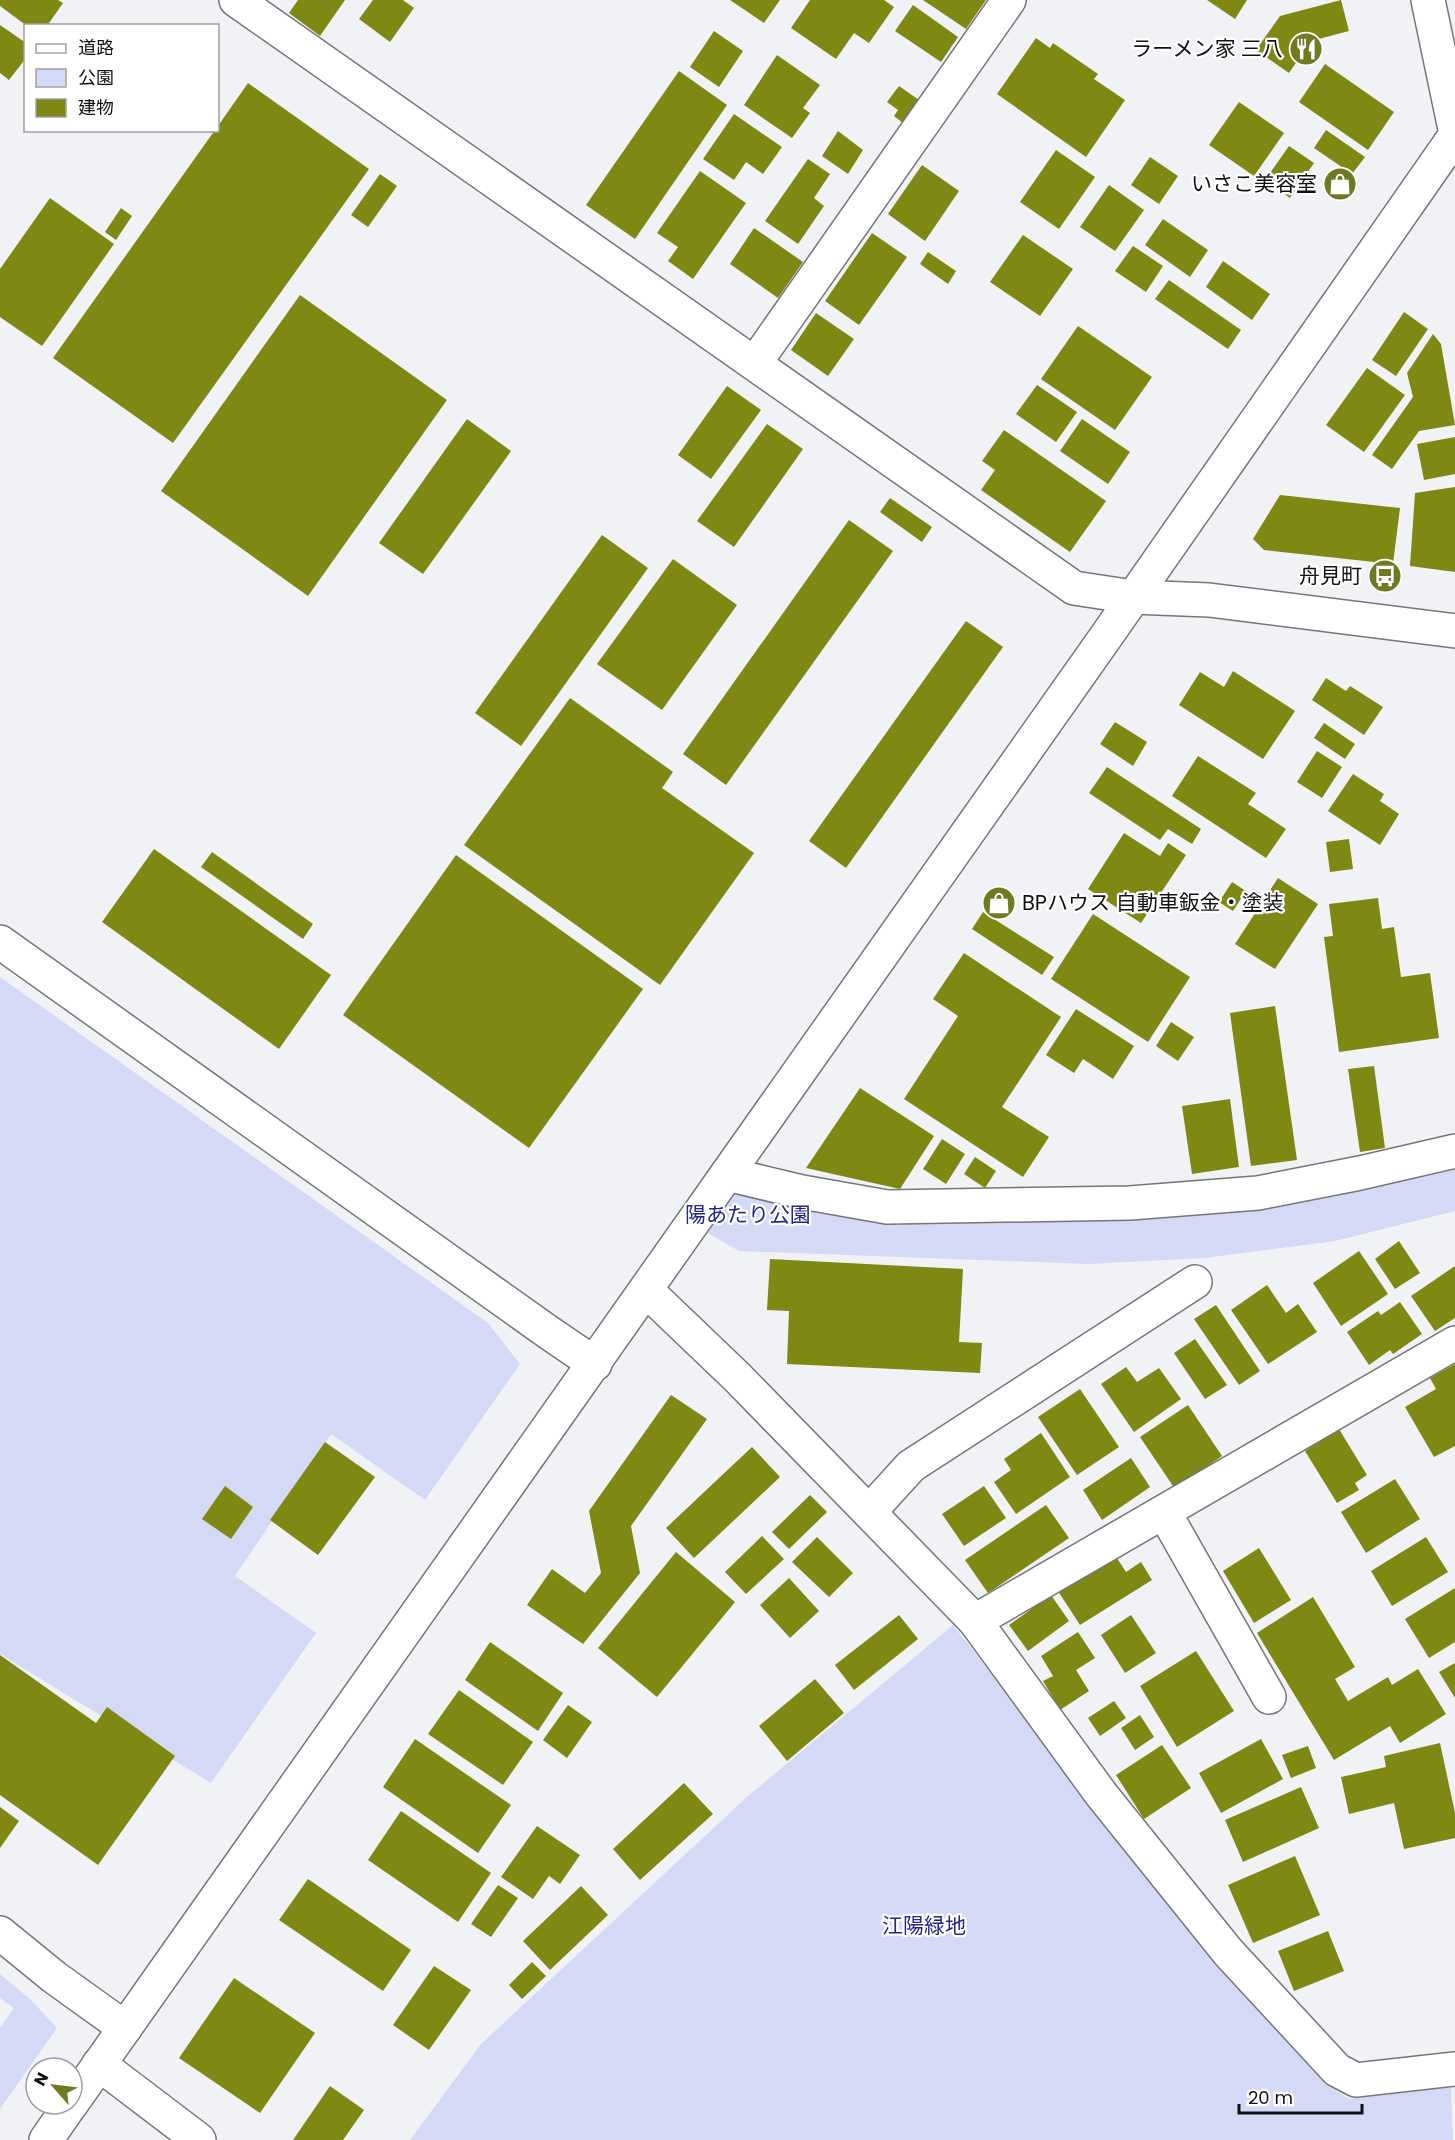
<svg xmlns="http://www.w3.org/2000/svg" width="1455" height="2140" font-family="Poppins,'Noto Sans JP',sans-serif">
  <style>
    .green { fill: #d4daf5 }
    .building { fill: #7f8813 }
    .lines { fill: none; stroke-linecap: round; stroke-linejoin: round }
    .minor-casing { stroke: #757679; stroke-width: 36 }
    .minor { stroke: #fff; stroke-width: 33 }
    .labels { text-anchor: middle; stroke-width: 4.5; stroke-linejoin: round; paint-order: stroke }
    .poi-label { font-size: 21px; fill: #111112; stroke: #fff; text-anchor: end }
    .park-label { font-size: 21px; fill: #252588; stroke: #fff }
  </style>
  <rect width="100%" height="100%" fill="#f1f2f5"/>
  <g class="green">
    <path d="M0 977 488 1323 520 1364 425 1500 331 1434 235 1576 316 1633 211 1783 0 1654Z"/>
    <path d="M1455 1151V1211L1335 1241 1204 1258 1088 1264 739 1251 692 1224 727 1174 802 1192 1130 1203Z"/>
    <path d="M953 1625 1221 1961 1325 2084 1349 2099 1451 2087 1453 2140H410L481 2044 748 1796Z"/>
    <path d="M0 1974 30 1999 57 2028 0 2109V2028L14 2008 0 1998Z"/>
  </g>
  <g class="building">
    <path d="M0 0H58L63 3 47 26H27L0 6Z"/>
    <path d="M298 0H345L320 36 289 13Z"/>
    <path d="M373 0H403L414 8 390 42 359 19Z"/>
    <path d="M730 0H780L764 23Z"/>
    <path d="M810 0H884L894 7 869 43 854 33 836 59 791 28Z"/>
    <path d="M923 0H986L966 29Z"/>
    <path d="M1207 0H1247L1235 19Z"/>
    <path d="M1341 0 1349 31 1311 41 1289 73 1256 50 1280 16Z"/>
    <path d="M913 5 958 37 941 62 895 31Z"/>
    <path d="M0 25 26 43V58L9 80 0 73Z"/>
    <path d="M714 31 743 51 719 87 690 67Z"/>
    <path d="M1036 38 1050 48 1053 43 1098 74 1094 79 1125 100 1086 157 997 94Z"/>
    <path d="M777 55 820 85 803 108 810 113 792 138 744 105Z"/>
    <path d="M1325 64 1394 112 1368 150 1299 102Z"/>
    <path d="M679 71 727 105 635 239 586 205Z"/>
    <path d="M248 83 369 169 173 443 53 358 215 130H218V126Z"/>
    <path d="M899 86 919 100 903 123 894 116 898 110 887 102Z"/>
    <path d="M1239 102 1284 133 1254 176 1209 145Z"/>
    <path d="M734 114 782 147 763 174 746 162 734 180 703 159Z"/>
    <path d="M1326 130 1365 157 1352 174 1314 148Z"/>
    <path d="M838 131 863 150 848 174 822 156Z"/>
    <path d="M1289 146 1314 163 1290 198 1265 180Z"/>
    <path d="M1056 150 1095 177 1059 229 1020 202Z"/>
    <path d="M1150 157 1178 176 1159 204 1131 185Z"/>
    <path d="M808 159 830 174 814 198 824 206 798 244 765 221Z"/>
    <path d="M922 165 959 191 925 241 888 214Z"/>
    <path d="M700 171 746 203 693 279 668 261 678 247 657 233Z"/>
    <path d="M380 174 397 186 368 227 351 215Z"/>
    <path d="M1109 185 1144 210 1115 251 1080 227Z"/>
    <path d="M50 198 114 244 42 346 0 317V269Z"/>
    <path d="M121 208 132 216 116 240 105 232Z"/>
    <path d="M1163 219 1208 250 1190 277 1145 245Z"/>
    <path d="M754 228 803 262 778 298 730 264Z"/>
    <path d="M872 233 907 257 859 325 825 301Z"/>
    <path d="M1023 235 1073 269 1040 316 990 282Z"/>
    <path d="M1133 246 1163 266 1146 292 1115 271Z"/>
    <path d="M928 252 956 271 948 284 920 264Z"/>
    <path d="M1223 261 1270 294 1252 320 1206 287Z"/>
    <path d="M1169 280 1241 330 1228 349 1155 299Z"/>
    <path d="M300 295 447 400 308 596 161 491Z"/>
    <path d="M1404 312 1428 329 1396 376 1372 360Z"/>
    <path d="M816 313 854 339 828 376 791 350Z"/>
    <path d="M1078 326 1152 377 1115 430 1041 379Z"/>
    <path d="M1433 334 1441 344 1455 425 1419 431 1392 469 1372 455 1413 397 1407 373Z"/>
    <path d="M1367 368 1405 395 1364 452 1326 425Z"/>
    <path d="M1037 385 1077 412 1056 442 1016 414Z"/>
    <path d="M727 386 761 410 711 479 678 455Z"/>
    <path d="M467 419 511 451 423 574 379 543Z"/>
    <path d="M1082 419 1130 452 1108 484 1060 451Z"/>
    <path d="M767 424 803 449 734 547 697 521Z"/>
    <path d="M1004 430 1106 501 1070 552 981 490 995 470 982 461Z"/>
    <path d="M1455 437V474L1424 480 1417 444Z"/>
    <path d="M1455 487V572L1410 566 1415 493Z"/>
    <path d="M1280 495 1400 508 1393 564 1264 550 1253 539Z"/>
    <path d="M890 498 932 527 922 542 880 512Z"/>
    <path d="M849 520 893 551 726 785 683 754Z"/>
    <path d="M602 535 648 568 521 746 475 713Z"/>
    <path d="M673 559 737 605 662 710 597 664Z"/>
    <path d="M966 621 1003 647 846 868 809 841Z"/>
    <path d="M1233 671 1295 711 1263 759 1179 705 1200 672 1224 687Z"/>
    <path d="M1326 678 1346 691 1350 686 1383 707 1364 735 1312 700Z"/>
    <path d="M570 698 673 772 662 788 754 853 660 985 464 845Z"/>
    <path d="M1115 722 1147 742 1133 766 1100 744Z"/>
    <path d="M1324 723 1355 744 1345 759 1314 738Z"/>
    <path d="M1317 751 1342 767 1322 798 1297 782Z"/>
    <path d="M1198 756 1256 793 1248 804 1286 829 1266 858 1172 796Z"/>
    <path d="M1107 767 1201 829 1192 844 1168 829 1160 840 1089 793Z"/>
    <path d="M1353 774 1384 794 1380 801 1399 814 1380 845 1328 811Z"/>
    <path d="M1124 833 1160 856 1168 843 1186 855 1141 923 1088 889Z"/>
    <path d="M1349 839 1353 869 1330 872 1326 842Z"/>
    <path d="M154 849 331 975 279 1049 102 922Z"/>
    <path d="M212 852 313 924 303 939 201 867Z"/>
    <path d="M456 855 643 989 529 1148 343 1015Z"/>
    <path d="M1278 878 1318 904 1275 969 1235 944Z"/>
    <path d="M1232 882 1246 891 1233 911 1219 902Z"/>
    <path d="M1378 898 1382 929 1394 927 1401 977 1430 973 1439 1038 1339 1052 1324 937 1333 936 1329 904Z"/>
    <path d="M983 912 1054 957 1042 975 972 929Z"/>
    <path d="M1093 914 1190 977 1148 1042 1051 979Z"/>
    <path d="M964 953 1061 1017 1002 1107 1049 1137 1023 1177 904 1099 958 1016 933 999Z"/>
    <path d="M1275 1006 1297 1160 1251 1166 1230 1013Z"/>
    <path d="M1076 1009 1134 1046 1113 1079 1083 1059 1074 1073 1046 1055Z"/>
    <path d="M1171 1022 1194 1037 1178 1061 1156 1046Z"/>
    <path d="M1374 1066 1385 1148 1360 1152 1348 1069Z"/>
    <path d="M860 1088 934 1136 900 1189 806 1168Z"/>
    <path d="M1230 1099 1239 1167 1192 1174 1182 1106Z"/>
    <path d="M942 1139 965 1154 946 1184 923 1169Z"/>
    <path d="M975 1157 996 1171 985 1188 964 1174Z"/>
    <path d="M1399 1241 1420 1273 1395 1289 1375 1259Z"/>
    <path d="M1359 1251 1388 1294 1341 1326 1313 1283Z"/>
    <path d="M770 1259 963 1269 959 1342 982 1343 980 1373 787 1364 789 1311 767 1310Z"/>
    <path d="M1455 1266V1318L1435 1331 1411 1296Z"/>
    <path d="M1267 1285 1286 1313 1298 1304 1317 1332 1268 1364 1231 1310Z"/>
    <path d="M1400 1302 1422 1334 1393 1354 1390 1350 1369 1365 1347 1332 1378 1311 1381 1315Z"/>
    <path d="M1216 1305 1260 1371 1239 1385 1194 1319Z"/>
    <path d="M1195 1339 1227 1385 1205 1399 1174 1353Z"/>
    <path d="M1455 1364V1446L1434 1457 1405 1407 1436 1389 1430 1378Z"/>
    <path d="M1126 1367 1137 1382 1159 1368 1181 1399 1134 1432 1101 1384Z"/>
    <path d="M1080 1389 1119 1447 1077 1475 1038 1417Z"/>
    <path d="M671 1395 707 1419 631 1526 640 1573 583 1644 527 1605 552 1569 585 1593 601 1573 589 1511Z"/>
    <path d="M1188 1405 1222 1456 1175 1489 1140 1437Z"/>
    <path d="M1339 1429 1367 1475 1355 1483 1359 1490 1337 1503 1305 1451Z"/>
    <path d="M1041 1433 1070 1477 1016 1514 994 1482 1011 1470 1004 1459Z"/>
    <path d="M325 1442 375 1477 318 1555 270 1520Z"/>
    <path d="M752 1447 780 1477 694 1558 666 1528Z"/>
    <path d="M1131 1458 1150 1487 1102 1520 1083 1490Z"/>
    <path d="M1395 1479 1420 1519 1366 1553 1341 1512Z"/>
    <path d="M225 1486 253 1507 231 1539 202 1519Z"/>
    <path d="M984 1486 1006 1518 964 1546 942 1514Z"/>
    <path d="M810 1495 827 1512 789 1549 772 1532Z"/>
    <path d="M1046 1505 1069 1538 988 1593 965 1560Z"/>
    <path d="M762 1536 784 1559 746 1594 725 1572Z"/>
    <path d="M817 1537 853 1573 829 1597 792 1562Z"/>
    <path d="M1426 1537 1448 1572 1392 1606 1371 1571Z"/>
    <path d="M1259 1548 1291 1600 1254 1623 1223 1571Z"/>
    <path d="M676 1552 735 1602 657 1697 598 1648Z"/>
    <path d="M1115 1555 1126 1572 1141 1562 1152 1580 1080 1625 1058 1591Z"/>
    <path d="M789 1578 819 1611 790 1638 760 1605Z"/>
    <path d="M1455 1588V1642L1429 1658 1405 1619Z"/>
    <path d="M1051 1595 1069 1621 1028 1651 1009 1625Z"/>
    <path d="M1313 1597 1355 1667 1335 1679 1348 1701 1388 1677 1392 1685 1418 1669 1446 1714 1400 1743 1390 1726 1334 1760 1257 1633Z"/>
    <path d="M899 1615 918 1639 854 1690 835 1665Z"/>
    <path d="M1131 1615 1156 1653 1125 1673 1101 1635Z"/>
    <path d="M1078 1632 1095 1658 1076 1670 1089 1691 1060 1710 1043 1681 1053 1676 1041 1656Z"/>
    <path d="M490 1642 563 1693 538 1731 465 1680Z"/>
    <path d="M1196 1651 1234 1711 1177 1747 1140 1686Z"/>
    <path d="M0 1655 96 1723 107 1707 175 1756 98 1865 0 1795Z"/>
    <path d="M1455 1663V1698L1439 1672Z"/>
    <path d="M815 1679 844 1713 787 1761 759 1726Z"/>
    <path d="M459 1690 533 1742 503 1785 428 1734Z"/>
    <path d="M1114 1701 1126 1718 1100 1736 1088 1718Z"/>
    <path d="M568 1705 592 1722 567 1758 543 1740Z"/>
    <path d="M1140 1715 1154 1737 1135 1750 1121 1728Z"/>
    <path d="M415 1739 511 1805 478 1853 383 1787Z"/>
    <path d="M1261 1739 1283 1779 1221 1813 1199 1773Z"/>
    <path d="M1440 1743 1455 1813V1838L1404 1849 1394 1803 1349 1814 1341 1777 1386 1767 1384 1756Z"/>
    <path d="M1162 1745 1191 1788 1144 1819 1116 1775Z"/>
    <path d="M1308 1746 1316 1768 1291 1778 1282 1755Z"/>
    <path d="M684 1783 713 1814 640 1880 613 1849Z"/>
    <path d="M1301 1787 1319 1828 1243 1862 1225 1820Z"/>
    <path d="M0 1807 19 1821 0 1848Z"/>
    <path d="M401 1811 491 1873 458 1922 368 1860Z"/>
    <path d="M537 1826 580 1855 560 1884 549 1876 533 1899 501 1877Z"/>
    <path d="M1295 1856 1320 1915 1253 1943 1228 1885Z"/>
    <path d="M308 1879 411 1950 383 1991 279 1920Z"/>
    <path d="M498 1885 518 1898 491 1937 471 1924Z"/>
    <path d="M581 1886 608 1915 550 1970 523 1941Z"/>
    <path d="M1328 1931 1344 1971 1294 1991 1278 1951Z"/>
    <path d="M532 1962 546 1976 522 1999 509 1985Z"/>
    <path d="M434 1966 471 1990 429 2050 393 2025Z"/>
    <path d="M234 1978 315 2033 260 2113 179 2058Z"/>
    <path d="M330 2086 364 2110 343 2140H293Z"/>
  </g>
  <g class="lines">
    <defs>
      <g id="minor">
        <path d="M236 0 1074 588 1133 597 1209 600 1455 631"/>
        <path d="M1428 0 1455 129"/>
        <path d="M755 363 1009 0"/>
        <path d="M0 942 548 1332 595 1364"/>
        <path d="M727 1174 802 1192 887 1207 1130 1203 1258 1193 1360 1173 1455 1151"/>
        <path d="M646 1290 737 1377 975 1621 1101 1794 1228 1952 1337 2070 1356 2080 1455 2069"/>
        <path d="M869 1512 911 1466 1195 1282"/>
        <path d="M1164 1512 1269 1697"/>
        <path d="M975 1621 1455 1343"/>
        <path d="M0 1933 54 1977 125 2028"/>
        <path d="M99 2064 199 2140"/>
        <path d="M72 2103 1105 638 1455 136"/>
        <path d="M46 2140 71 2104"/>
      </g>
    </defs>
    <use href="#minor" class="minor-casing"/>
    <use href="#minor" class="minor"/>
  </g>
  <defs>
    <symbol id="restaurant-disc" viewBox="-11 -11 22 22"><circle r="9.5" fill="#717923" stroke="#fff"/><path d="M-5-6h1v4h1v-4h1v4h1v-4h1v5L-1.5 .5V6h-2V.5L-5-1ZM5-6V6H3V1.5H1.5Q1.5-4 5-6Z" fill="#fff"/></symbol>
    <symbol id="shop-disc" viewBox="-11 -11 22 22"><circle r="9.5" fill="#717923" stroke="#fff"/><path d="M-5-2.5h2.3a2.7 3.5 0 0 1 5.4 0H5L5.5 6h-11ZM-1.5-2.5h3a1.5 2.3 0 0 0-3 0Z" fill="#fff"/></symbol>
    <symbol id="bus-disc" viewBox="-11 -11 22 22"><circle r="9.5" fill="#717923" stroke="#fff"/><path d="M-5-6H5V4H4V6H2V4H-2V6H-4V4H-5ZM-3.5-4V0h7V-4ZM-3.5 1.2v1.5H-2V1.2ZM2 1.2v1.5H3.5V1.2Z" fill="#fff"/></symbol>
  </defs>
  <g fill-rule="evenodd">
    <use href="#restaurant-disc" x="1287" y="30" width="38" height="38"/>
    <use href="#shop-disc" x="1321" y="165" width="38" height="38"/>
    <use href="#bus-disc" x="1366" y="557" width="38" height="38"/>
    <use href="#shop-disc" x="980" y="884" width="38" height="38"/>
  </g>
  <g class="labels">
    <g class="poi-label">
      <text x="1283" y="56">ラーメン家 三八</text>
      <text x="1317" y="191">いさこ美容室</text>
      <text x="1362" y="583">舟見町</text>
      <text x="1022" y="910" text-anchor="start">BPハウス 自動車鈑金・塗装</text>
    </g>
    <g class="park-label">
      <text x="748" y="1222">陽あたり公園</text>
      <text x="924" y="1933">江陽緑地</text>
    </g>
  </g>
  <rect x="24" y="24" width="195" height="108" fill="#ffffff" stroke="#a0a0a0" stroke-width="1.5"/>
  <rect x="36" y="44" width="30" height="9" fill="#ffffff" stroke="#a0a0a0" stroke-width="1.5"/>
  <text x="78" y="54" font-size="18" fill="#111112">道路</text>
  <rect x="36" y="69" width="30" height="18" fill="#d4daf5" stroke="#a0a0a0" stroke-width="1.5"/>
  <text x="78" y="84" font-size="18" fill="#111112">公園</text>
  <rect x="36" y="99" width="30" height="18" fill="#7f8813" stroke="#a0a0a0" stroke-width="1.5"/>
  <text x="78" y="114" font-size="18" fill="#111112">建物</text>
  <g transform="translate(54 2086) rotate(298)"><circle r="28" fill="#ffffff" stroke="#a0a0a0" stroke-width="1.5"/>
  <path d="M0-4.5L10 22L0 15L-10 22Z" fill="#717923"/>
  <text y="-9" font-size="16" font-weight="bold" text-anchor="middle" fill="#111112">N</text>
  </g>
  <path d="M1239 2104v9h123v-9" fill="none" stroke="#111112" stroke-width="3"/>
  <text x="1248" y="2104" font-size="18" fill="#111112" stroke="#ffffff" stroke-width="4.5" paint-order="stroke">20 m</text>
</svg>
